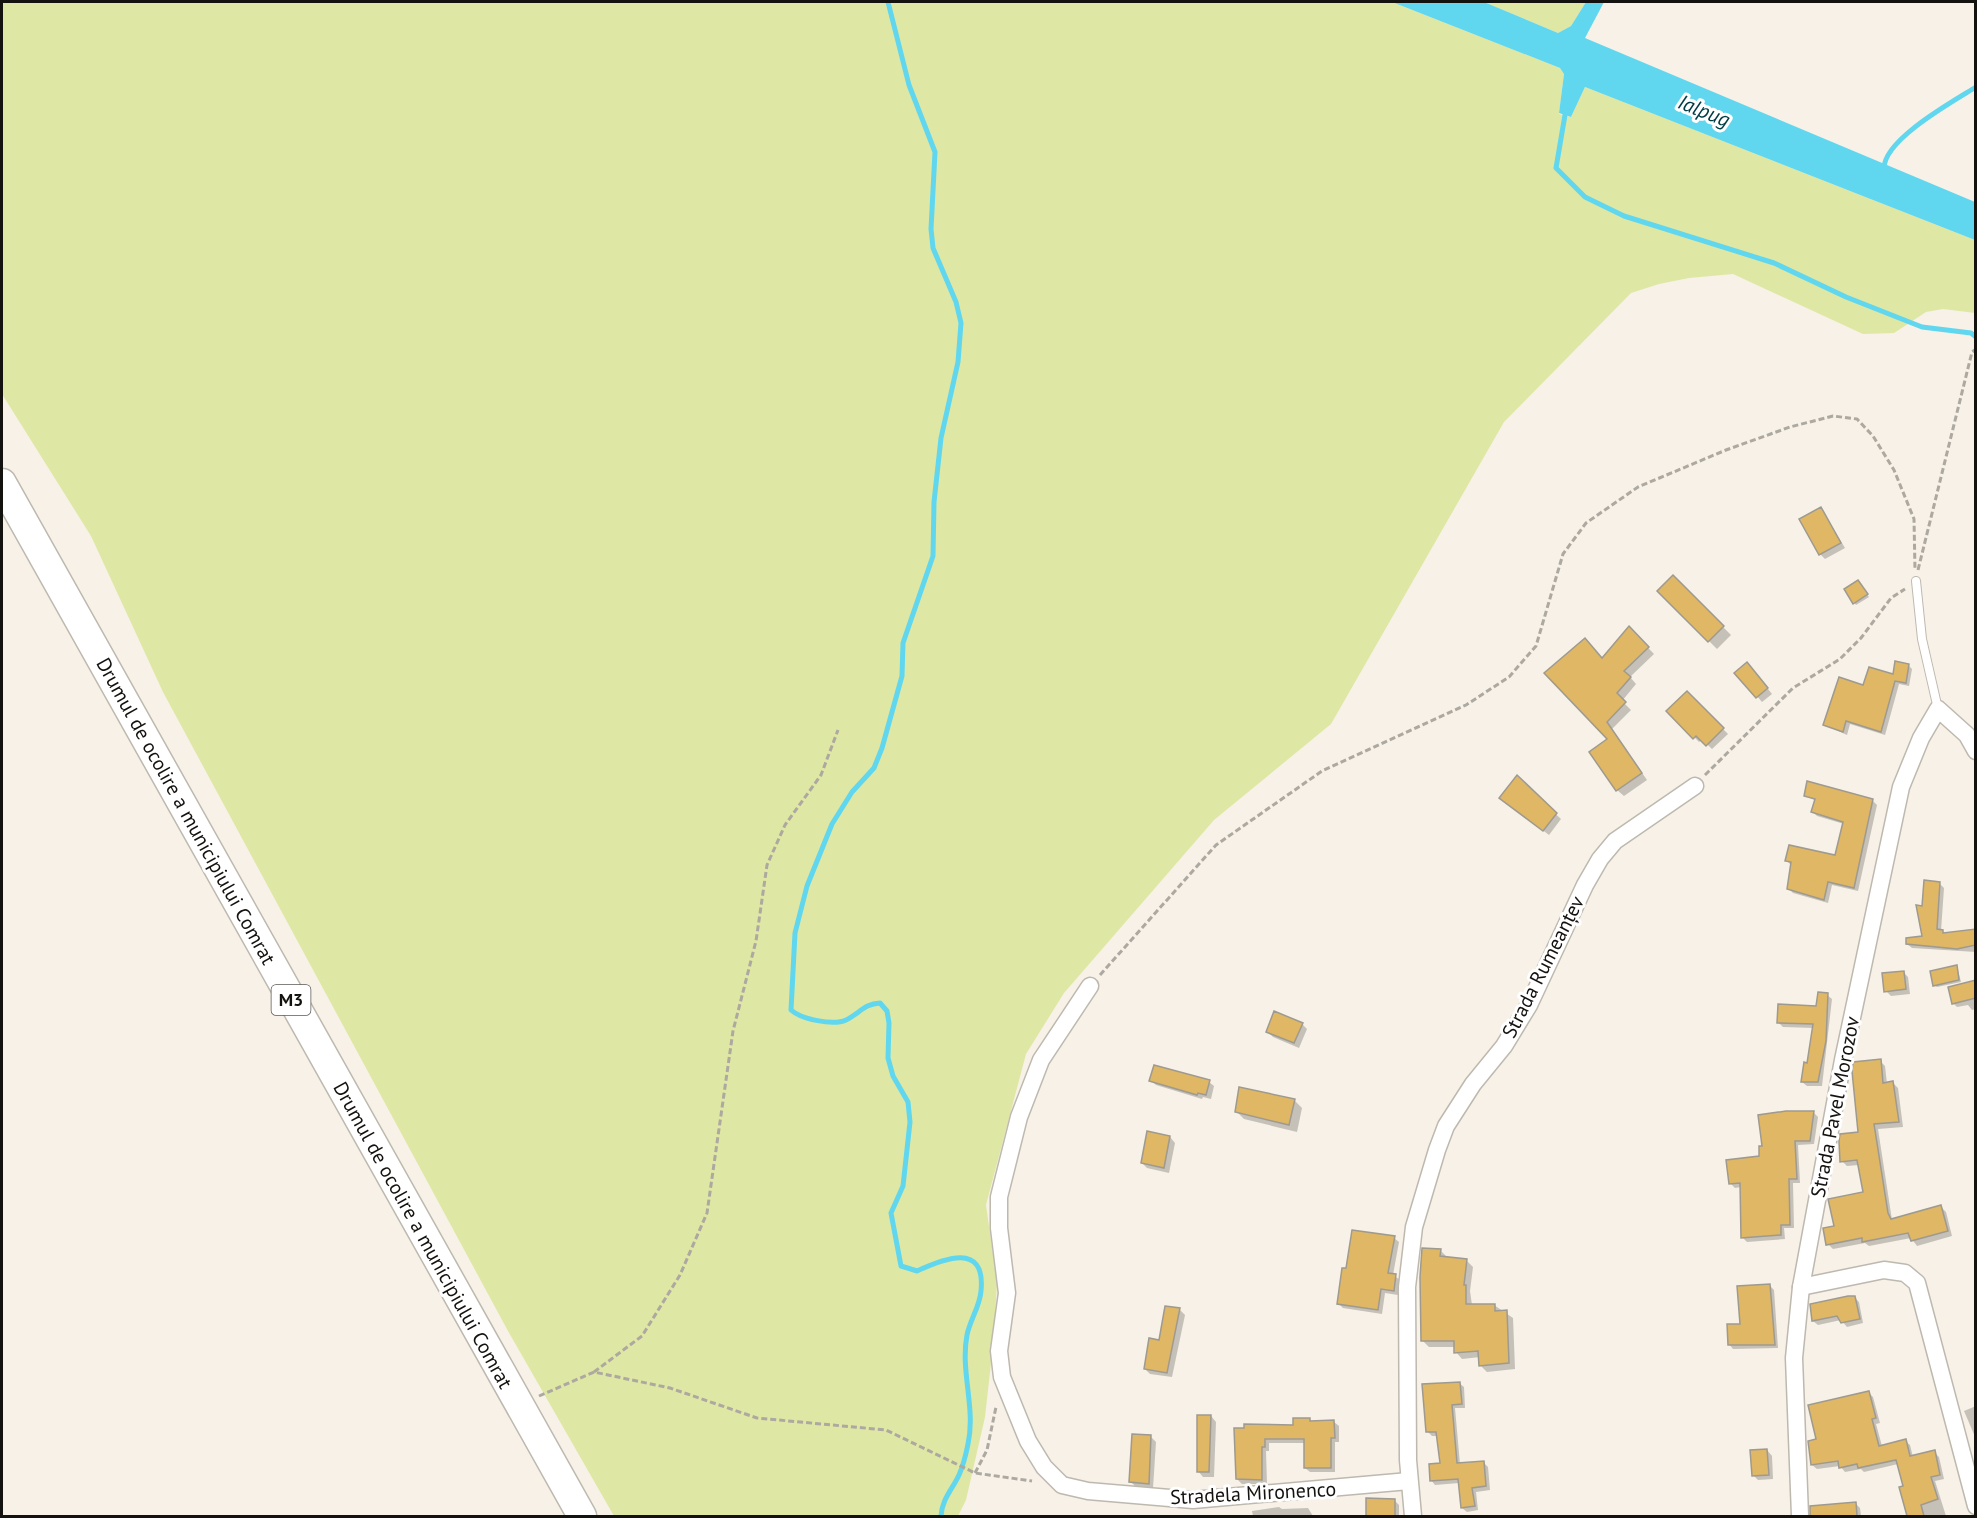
<svg xmlns="http://www.w3.org/2000/svg" width="1977" height="1518" font-family="'PT Sans',sans-serif">
  <style>
    .green { fill: #dfe7a4 }
    .water { fill: #60d7ef }
    .shadow { fill: #0003 }
    .lines { fill: none; stroke-linecap: round; stroke-linejoin: round }
    .stream { stroke: #60d7ef; stroke-width: 5 }
    .building { fill: #dfb765; stroke: #9e9a90; stroke-width: 1.5 }
    .service-casing { stroke: #beb9af; stroke-width: 10 }
    .minor-casing { stroke: #beb9af; stroke-width: 19 }
    .trunk-casing { stroke: #beb9af; stroke-width: 31 }
    .path { stroke: #ada8a0; stroke-width: 3; stroke-dasharray: 6 3; stroke-linecap: butt }
    .service { stroke: #fff; stroke-width: 8 }
    .minor { stroke: #fff; stroke-width: 16 }
    .trunk { stroke: #fff; stroke-width: 28 }
    .labels { text-anchor: middle; stroke-width: 6; stroke-linejoin: round; paint-order: stroke }
    .shield { fill: #fff; stroke: #5a5957; stroke-width: 1.5 }
    .shield-label { font-size: 18px; font-weight: bold; fill: #14120f }
    .street-label { font-size: 20px; fill: #14120f; stroke: #fff }
    .water-label { font-size: 21px; font-style: italic; fill: #013c45; stroke: #fff }
  </style>
  <rect width="100%" height="100%" fill="#f7f1e7"/>
  <g class="green">
    <path d="M2 2H1392L1560 68 1564 74 1559 114 1571 117 1585 87 1975 240V313L1943 309 1926 312 1894 333 1863 334 1733 274 1689 278 1659 284 1631 293 1504 422 1331 724 1214 820 1064 993 1026 1054 986 1205 997 1283 994 1336 985 1417 966 1500 958 1516H614L508 1331 163 692 91 536 2 394Z"/>
    <path d="M1484 2H1586L1571 26 1558 33Z"/>
  </g>
  <path class="water" d="M1392 2H1484L1558 33 1571 26 1586 2H1604L1585 38 1975 202V240L1585 87 1571 117 1559 113 1564 74 1560 68Z"/>
  <g class="shadow">
    <path d="M1821 508 1845 548 1825 559 1820 554Z"/>
    <path d="M1673 577 1731 635 1717 649 1659 591Z"/>
    <path d="M1860 584 1869 597 1856 605 1846 590Z"/>
    <path d="M1629 628 1654 654 1630 677 1636 684 1622 701 1631 710 1612 729 1647 780 1624 796 1617 790 1609 740 1546 673 1602 659Z"/>
    <path d="M1908 665 1912 669 1909 686 1899 684 1885 735 1850 724 1847 735 1825 725 1864 687 1894 676Z"/>
    <path d="M1752 669 1772 694 1762 702 1737 673Z"/>
    <path d="M1687 693 1728 734 1712 749 1702 739 1699 742 1669 711Z"/>
    <path d="M1517 778 1561 819 1549 835 1506 802Z"/>
    <path d="M1806 795 1873 801 1877 805 1858 891 1832 885 1828 903 1793 893 1789 889 1792 866 1787 861 1836 857 1844 824 1817 816 1813 812 1816 801Z"/>
    <path d="M1939 883 1944 888 1941 931 1945 934 1976 931V952L1912 948 1907 944 1924 937Z"/>
    <path d="M1957 966 1961 982 1937 987 1934 985Z"/>
    <path d="M1903 972 1908 977 1910 994 1891 996 1886 991Z"/>
    <path d="M1976 982V1009L1972 1010 1968 1005 1957 1007 1953 1003Z"/>
    <path d="M1827 995 1832 999 1822 1086H1807L1802 1082 1808 1065 1814 1028 1783 1027 1778 1022 1817 1008Z"/>
    <path d="M1302 1024 1307 1029 1299 1048 1273 1037 1268 1032Z"/>
    <path d="M1880 1061 1885 1066 1887 1084 1893 1083 1898 1088 1903 1127 1878 1129 1892 1220 1941 1207 1946 1212 1952 1236 1917 1246 1911 1238 1869 1246 1865 1243 1833 1249 1828 1244 1836 1227 1865 1193 1859 1165 1847 1166 1842 1161 1860 1134Z"/>
    <path d="M1151 1080 1209 1082 1214 1086 1211 1099 1203 1097 1202 1099 1156 1085Z"/>
    <path d="M1294 1100 1302 1108 1297 1132 1244 1119 1236 1111Z"/>
    <path d="M1814 1113 1818 1117 1814 1144 1798 1145 1800 1183H1793L1794 1228H1784L1785 1239 1747 1242 1743 1238 1741 1187 1735 1188 1730 1183Z"/>
    <path d="M1170 1137 1175 1143 1169 1173 1147 1168 1142 1163Z"/>
    <path d="M1394 1238 1399 1242 1393 1275 1400 1280 1398 1295 1385 1293 1382 1314 1343 1308 1339 1304 1348 1270Z"/>
    <path d="M1440 1250 1447 1257 1466 1260 1473 1267 1470 1291 1472 1305H1494L1513 1318 1515 1369 1487 1372 1480 1365V1357L1462 1359 1456 1352 1455 1347H1429L1423 1341Z"/>
    <path d="M1769 1285 1774 1290 1778 1348 1733 1349 1729 1344Z"/>
    <path d="M1854 1297 1859 1302 1863 1323 1847 1327 1841 1320 1818 1325 1813 1321Z"/>
    <path d="M1179 1309 1185 1315 1172 1377 1150 1374 1145 1369Z"/>
    <path d="M1459 1383 1464 1387 1465 1408H1455L1460 1464 1484 1463 1488 1467 1490 1490 1476 1492 1478 1510 1467 1512 1462 1508 1459 1483 1435 1485 1431 1480 1442 1464 1438 1436H1432L1428 1432Z"/>
    <path d="M1868 1392 1873 1397 1880 1423 1876 1424 1882 1446 1905 1441 1910 1445 1913 1457 1934 1452 1939 1457 1944 1479 1935 1481 1946 1516H1908L1901 1488 1905 1487 1898 1464 1864 1472 1861 1469 1845 1472 1840 1466 1817 1469 1812 1465 1818 1441Z"/>
    <path d="M1976 1406V1439L1964 1411Z"/>
    <path d="M1211 1416 1216 1422 1214 1477H1203L1198 1471Z"/>
    <path d="M1309 1419 1313 1423 1334 1422 1339 1426V1442H1335V1472H1310L1305 1468V1443H1269V1451H1266L1267 1484H1242L1237 1479 1236 1430 1294 1426Z"/>
    <path d="M1151 1437 1156 1442 1153 1488 1136 1487 1131 1482Z"/>
    <path d="M1767 1450 1772 1456 1773 1479 1758 1480 1753 1475Z"/>
    <path d="M1367 1500H1394L1399 1505V1516H1366Z"/>
    <path d="M1855 1503 1860 1508 1861 1516H1814L1813 1507Z"/>
    <path d="M1279 1507 1282 1509 1308 1508 1313 1516H1253L1252 1511Z"/>
  </g>
  <g class="lines">
    <g class="stream">
      <path d="M888 2 909 85 935 152 931 229 933 248 956 302 961 323 958 362 941 438 934 502 933 556 903 643 902 676 882 748 874 768 852 792 832 824 807 886 795 933 791 1010C801 1019 833 1026 846 1020 860 1013 864 1004 880 1003L887 1011 889 1023 888 1058 893 1076 908 1102 910 1122 903 1186 891 1213 901 1266 917 1271C943 1259 986 1241 981 1291 980 1306 970 1320 967 1335 960 1371 976 1408 968 1444 966 1454 963 1466 959 1475 952 1490 942 1499 941 1516"/>
      <path d="M1566 109 1556 168 1585 197 1624 216 1774 263 1846 297 1922 327 1971 333 1976 337"/>
      <path d="M1884 169C1883 140 1952 102 1976 87"/>
    </g>
  </g>
  <g class="building">
    <path d="M1821 507 1841 543 1819 555 1799 519Z"/>
    <path d="M1673 575 1724 626 1708 642 1657 591Z"/>
    <path d="M1858 580 1868 594 1853 604 1844 589Z"/>
    <path d="M1629 626 1649 647 1624 671 1631 677 1617 693 1626 702 1607 722 1642 773 1616 791 1589 752 1607 739 1544 673 1585 638 1602 658Z"/>
    <path d="M1895 661 1909 664 1906 683 1895 681 1881 732 1846 721 1843 732 1823 725 1839 677 1863 685 1869 667 1893 674Z"/>
    <path d="M1747 662 1768 688 1756 698 1734 673Z"/>
    <path d="M1687 691 1724 728 1706 746 1696 736 1693 739 1666 711Z"/>
    <path d="M1517 775 1557 813 1543 831 1499 798Z"/>
    <path d="M1807 781 1873 799 1854 888 1828 882 1824 900 1787 889 1791 862 1785 861 1789 845 1835 855 1843 822 1811 812 1815 799 1804 796Z"/>
    <path d="M1924 880 1940 882 1937 929 1943 930V933L1976 929V945L1957 949 1906 944V938L1922 936 1916 905 1922 906Z"/>
    <path d="M1957 965 1959 980 1933 986 1930 971Z"/>
    <path d="M1904 971 1906 989 1884 992 1882 973Z"/>
    <path d="M1976 980V998L1952 1004 1948 987Z"/>
    <path d="M1818 992 1828 993 1826 1041 1818 1082H1801L1804 1062 1807 1063 1813 1024 1777 1023 1778 1004 1816 1006Z"/>
    <path d="M1274 1011 1303 1023 1294 1043 1266 1032Z"/>
    <path d="M1881 1059 1883 1083 1893 1081 1899 1122 1874 1124 1888 1213 1891 1219 1941 1205 1948 1231 1911 1241 1908 1233 1862 1242V1238L1826 1245 1823 1228 1834 1226 1828 1199 1863 1192 1857 1160 1840 1162 1839 1141 1840 1134 1858 1132 1852 1071 1853 1062Z"/>
    <path d="M1154 1065 1210 1080 1206 1095 1198 1093 1197 1095 1149 1081Z"/>
    <path d="M1239 1087 1295 1099 1289 1125 1235 1112Z"/>
    <path d="M1786 1111H1814L1810 1141H1795L1797 1179H1789L1790 1225H1781V1235L1741 1238 1740 1183 1729 1184 1726 1160 1759 1156V1146H1762L1758 1115Z"/>
    <path d="M1147 1131 1170 1136 1164 1168 1141 1163Z"/>
    <path d="M1352 1230 1395 1236 1388 1273 1396 1274 1394 1291 1381 1289 1378 1310 1337 1304 1342 1268H1346Z"/>
    <path d="M1422 1248 1441 1249 1440 1256 1467 1259 1464 1285H1466V1304H1495V1311L1507 1310 1509 1363 1479 1366 1478 1351 1454 1353V1341H1421L1420 1277Z"/>
    <path d="M1770 1284 1775 1345H1728L1727 1324H1740L1737 1286Z"/>
    <path d="M1848 1296H1855L1860 1319 1841 1323 1837 1316 1812 1321 1810 1304Z"/>
    <path d="M1165 1306 1180 1308 1167 1373 1144 1369 1149 1338 1159 1340Z"/>
    <path d="M1460 1382 1462 1404 1452 1405 1457 1463 1484 1461 1486 1486 1472 1488 1475 1506 1461 1508 1458 1479 1430 1481 1429 1464 1440 1463 1436 1432H1426L1422 1384Z"/>
    <path d="M1869 1391 1876 1418 1872 1419 1879 1446 1906 1439 1910 1456 1935 1450 1940 1475 1931 1477 1938 1499 1921 1505 1924 1516H1907L1899 1487 1903 1486 1896 1460 1858 1468 1857 1464 1839 1468 1838 1461 1811 1465 1808 1441 1816 1439 1808 1405Z"/>
    <path d="M1197 1415H1211L1209 1472H1197Z"/>
    <path d="M1293 1418H1310V1421L1334 1420 1335 1438H1331V1468H1304V1439H1265V1447H1262V1480L1236 1479 1234 1428H1244V1424L1293 1425Z"/>
    <path d="M1132 1434 1151 1435 1149 1484 1129 1482Z"/>
    <path d="M1767 1449 1769 1475 1752 1476 1750 1450Z"/>
    <path d="M1366 1498 1395 1499V1516H1366Z"/>
    <path d="M1856 1502 1857 1516H1810V1506Z"/>
  </g>
  <g class="lines">
    <defs>
      <path id="service" d="M1916 581 1922 639 1938 709"/>
      <g id="minor">
        <path d="M1090 986 1041 1060 1019 1117 999 1197V1228L1007 1293 999 1351 1002 1377 1028 1441 1044 1467 1062 1485 1088 1491 1193 1500 1409 1481"/>
        <path d="M1801 1287 1884 1270 1905 1273 1917 1283 1976 1506"/>
        <path d="M1413 1516 1408 1460 1407 1287 1414 1227 1437 1150 1446 1126 1473 1084 1504 1046 1529 1005 1585 885 1600 859 1615 841 1695 786"/>
        <path d="M1800 1516 1794 1358 1801 1287 1843 1060 1901 787 1921 738 1938 709 1967 735 1976 751"/>
      </g>
      <path id="trunk" d="M2 483 582 1516"/>
    </defs>
    <use href="#service" class="service-casing"/>
    <use href="#minor" class="minor-casing"/>
    <use href="#trunk" class="trunk-casing"/>
    <g class="path">
      <path d="M1918 570 1972 352 1976 349"/>
      <path d="M1705 775 1793 688 1840 659 1861 638 1891 598 1905 589"/>
      <path d="M1100 975 1216 845 1322 771 1466 705 1509 677 1536 646 1563 554 1586 523 1638 487 1726 450 1790 427 1833 416 1857 419 1873 436 1894 470 1914 519 1915 570"/>
      <path d="M594 1372 642 1336 680 1275 707 1213 733 1031 756 941 767 865 785 825 821 775 838 730"/>
      <path d="M539 1396 594 1372 670 1388 757 1418 886 1430 975 1473 1032 1481"/>
      <path d="M975 1473 987 1450 996 1407"/>
    </g>
    <use href="#service" class="service"/>
    <use href="#minor" class="minor"/>
    <use href="#trunk" class="trunk"/>
  </g>
  <g class="labels">
    <rect class="shield" x="271.5" y="985" width="39" height="30" rx="4.5"/>
    <g class="shield-label">
      <text x="291" y="1006">M3</text>
    </g>
    <g class="street-label">
      <text transform="translate(186 811) rotate(61)" y="7">Drumul de ocolire a municipiului Comrat</text>
      <text transform="translate(1543 967) rotate(-63)" y="7">Strada Rumeanțev</text>
      <text transform="translate(1835 1107) rotate(-79)" y="7">Strada Pavel Morozov</text>
      <text transform="translate(423 1235) rotate(61)" y="7">Drumul de ocolire a municipiului Comrat</text>
      <text transform="translate(1253 1493) rotate(-3)" y="7">Stradela Mironenco</text>
    </g>
    <g class="water-label">
      <text transform="translate(1704 111) rotate(22)" y="7">Ialpug</text>
    </g>
  </g>
  <rect width="1977" height="1518" fill="none" stroke="#14120f" stroke-width="6"/>
</svg>
